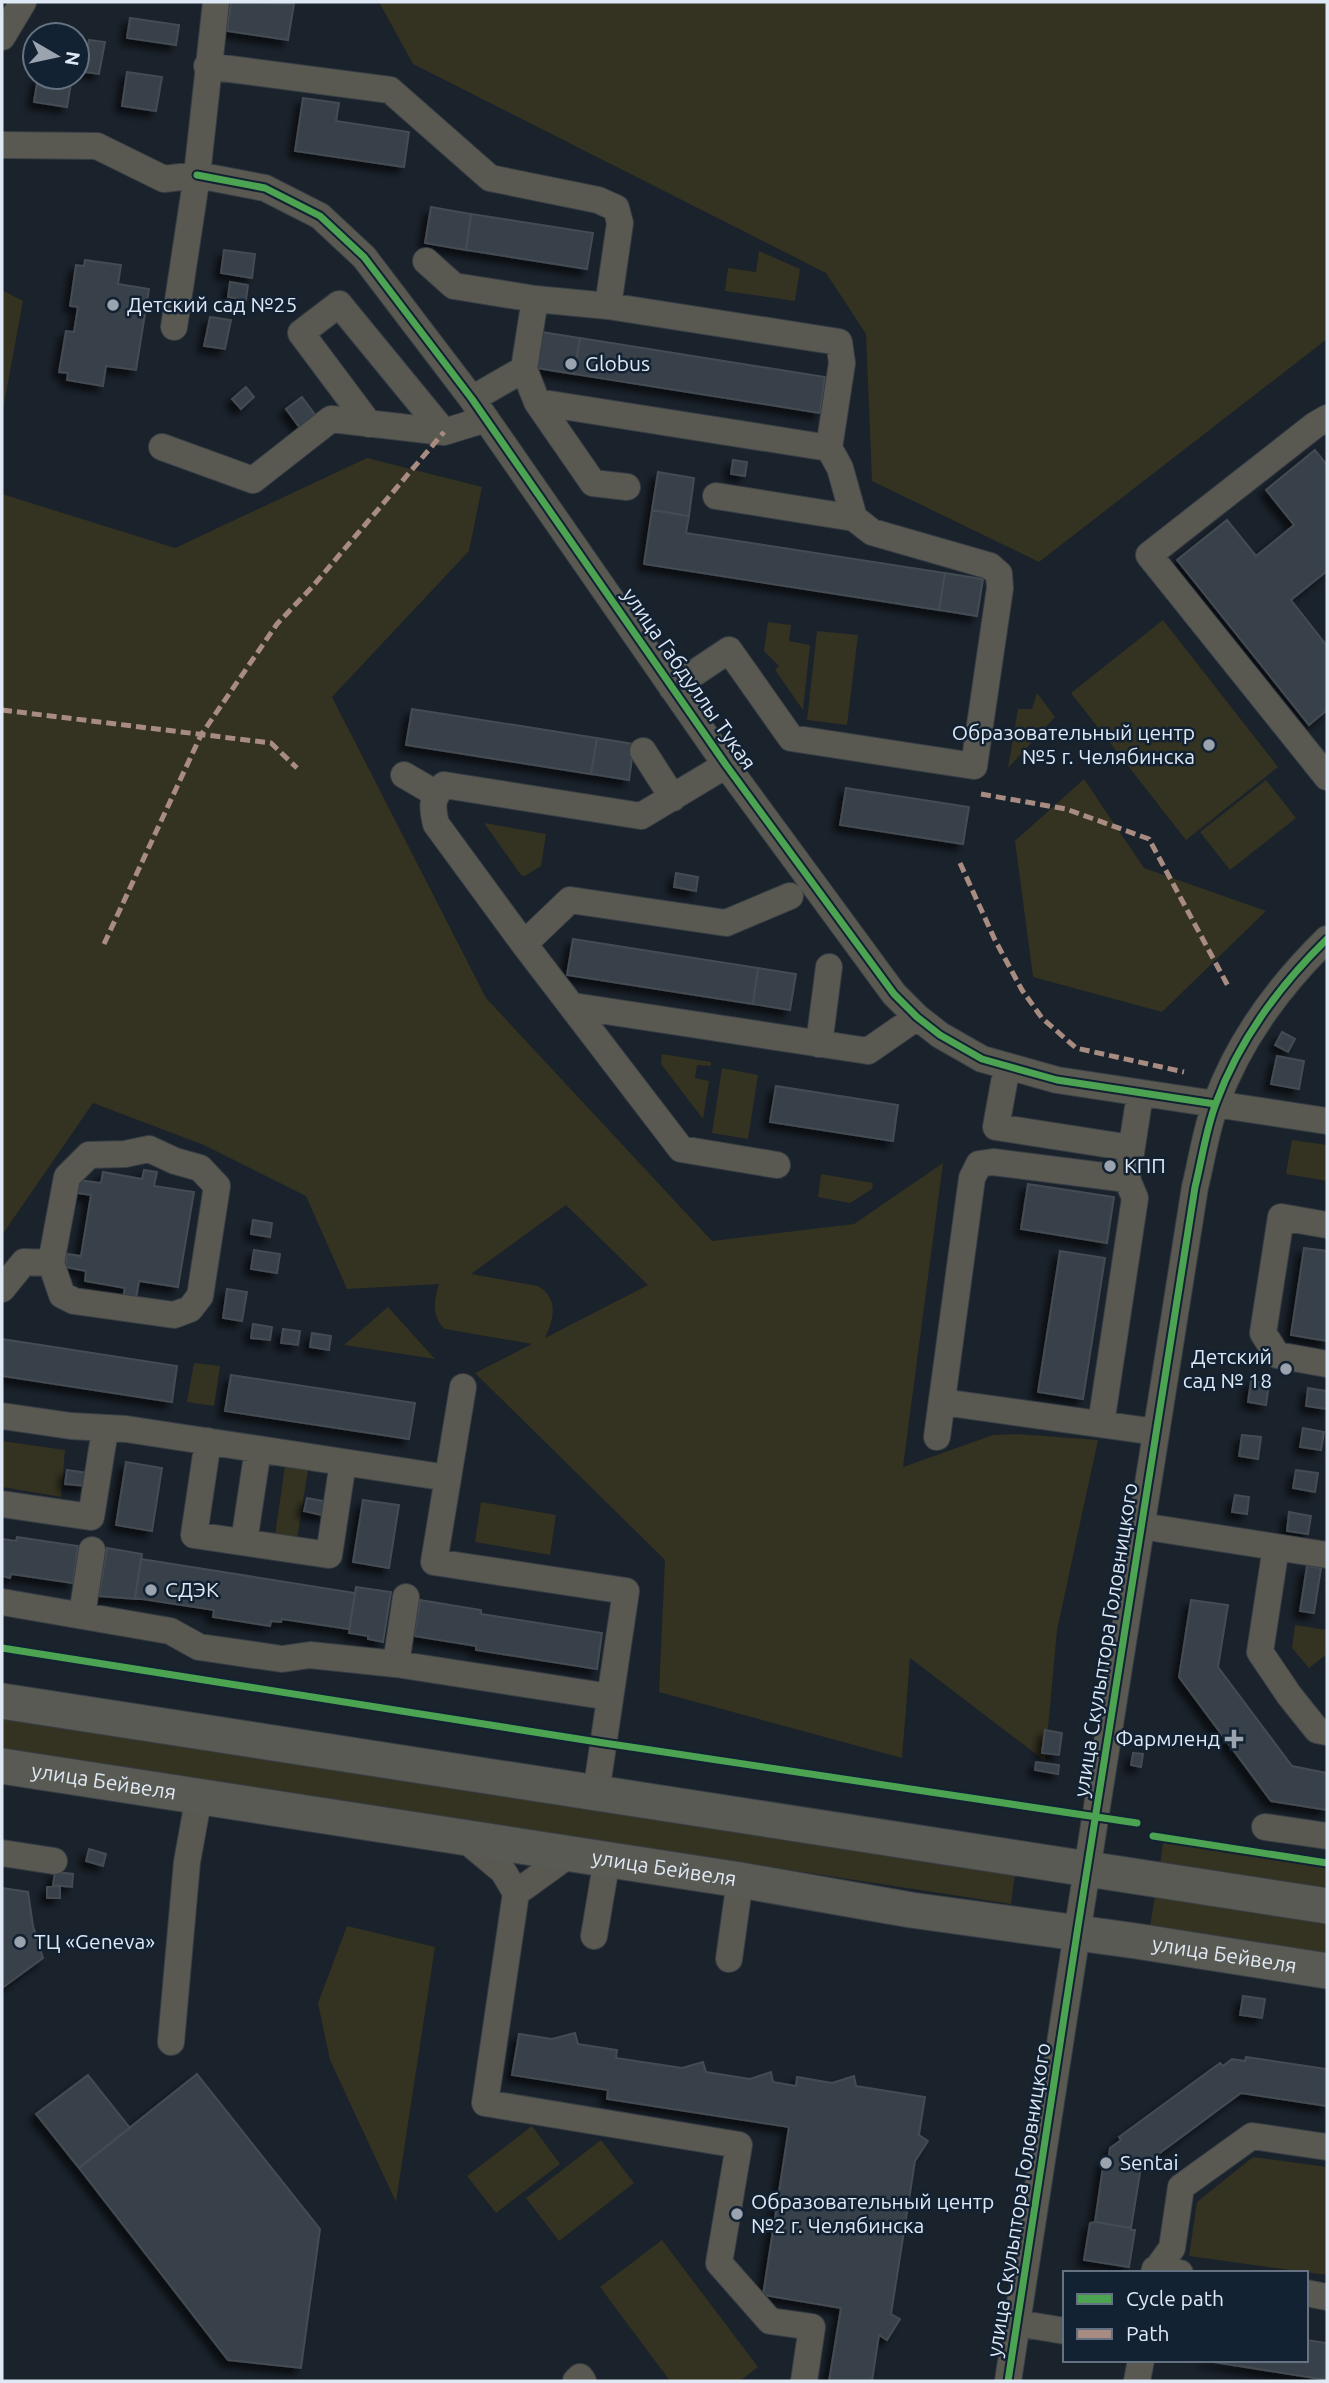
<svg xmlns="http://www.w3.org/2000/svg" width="1329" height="2383" viewBox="0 0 1329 2383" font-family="Ubuntu,sans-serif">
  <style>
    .green { fill: #343220; fill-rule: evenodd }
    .building { fill: #394149; stroke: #444b53; stroke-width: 2; filter: url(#shadow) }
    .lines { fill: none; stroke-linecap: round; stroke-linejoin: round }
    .minor-casing { stroke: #373e46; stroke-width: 28 }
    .major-casing { stroke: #373e46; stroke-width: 37 }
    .minor { stroke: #5a5951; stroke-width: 26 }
    .major { stroke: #595a54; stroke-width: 35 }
    .quiet { stroke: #a88b81; stroke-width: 5; stroke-dasharray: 10 5; stroke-linecap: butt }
    .cycleway-casing { stroke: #122233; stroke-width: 11 }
    .cycleway { stroke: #4ca352; stroke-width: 7 }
    .poi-dot { fill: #9aa3ae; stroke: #122233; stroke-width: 2.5 }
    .labels { text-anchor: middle; stroke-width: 5; stroke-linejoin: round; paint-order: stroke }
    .poi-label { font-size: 21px; fill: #dfe9f5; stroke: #122233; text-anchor: start }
    .street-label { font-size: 21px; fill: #dfe9f5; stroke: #122233 }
  </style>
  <defs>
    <filter id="shadow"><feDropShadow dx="-6" dy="6" stdDeviation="3.5" flood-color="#0009"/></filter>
  </defs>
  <rect width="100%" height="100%" fill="#1a222b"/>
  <path class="green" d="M379 2H1327V339L1039 562 872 481 866 334 826 273 413 64Z
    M759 251 800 269 795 301 725 291 728 268 756 272Z
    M2 290 23 301 2 415Z
    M367 458 482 487 469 551 332 697 486 998 712 1241 854 1224 943 1163 903 1467 993 1435 1017 1434 1098 1440 1057 1630 1045 1761 910 1658 902 1758 659 1692 665 1560 475 1373 532 1344 445 1329C431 1317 434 1300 439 1284L347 1289 306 1196 204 1145 93 1103 2 1235V494L175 548ZM566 1205 648 1285 545 1338C554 1319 559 1298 538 1286L471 1274Z
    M1163 620 1278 767 1186 840 1071 693Z
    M768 622 791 625 789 641 810 645 803 710 775 670 779 666 764 651Z
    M817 631 858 635 847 725 807 720Z
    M1037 693 1055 717 1008 768 1018 709H1032Z
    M1084 779 1144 868 1266 911 1162 1012 1033 977 1015 841Z
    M1266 780 1296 818 1230 870 1200 832Z
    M484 823 546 834 541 866 525 876 521 875Z
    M662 1054 711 1062V1066L697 1065 695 1078 709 1081 703 1119 661 1064Z
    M722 1068 758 1075 748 1139 712 1133Z
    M1292 1140 1327 1145V1181L1286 1174Z
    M821 1174 873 1183 872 1189 850 1203 818 1197Z
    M388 1307 435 1359 344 1345Z
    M194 1363 220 1366 214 1406 187 1402Z
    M2 1441 65 1450 61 1497 2 1487Z
    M285 1466 308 1470 297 1539 275 1535Z
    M481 1502 556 1515 550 1555 475 1542Z
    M1295 1625 1327 1630V1654L1309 1668 1292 1648Z
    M2 1717 1015 1874 1011 1904 2 1749Z
    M1163 1842 1327 1868V1891L1160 1865Z
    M1155 1895 1327 1922V1953L1150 1926Z
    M347 1926 435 1947 396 2202 330 2060 318 2003Z
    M532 2126 560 2164 496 2213 467 2176Z
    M601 2140 634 2183 559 2241 526 2198Z
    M1253 2157 1327 2167V2275L1189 2256 1197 2202Z
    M662 2240 758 2367 740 2381H670L600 2287Z"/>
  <path class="building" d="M231 2 294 4 288 40 227 31Z
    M130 18 179 25 176 45 127 38Z
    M89 40 105 42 99 74 84 72Z
    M127 72 162 77 156 111 122 106Z
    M38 77H72L67 107 34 102Z
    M303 98 339 103 336 121 409 132 404 167 295 151Z
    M431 207 471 214 466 250 425 243Z
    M471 214 593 233 587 269 466 250Z
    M224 250 255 254 252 278 221 273Z
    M85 260 121 265 118 284 149 289 136 370 106 366 103 386 67 380 68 373 59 372 66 331 74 332 78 307 70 306 76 265 84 266Z
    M230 282 248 285 246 300 228 297Z
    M210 317 231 320 225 349 204 346Z
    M542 332 580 338 574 374 536 368Z
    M580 338 825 377 820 413 574 374Z
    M246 387 254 397 241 409 232 399Z
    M302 397 316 416 300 428 286 409Z
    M1315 450 1327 465V571L1291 600 1327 646V710L1309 725 1177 560 1227 520 1256 556 1294 525 1266 490Z
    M733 460 747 462 745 476 731 474Z
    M658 472 694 478 689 516 652 510Z
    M652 510 689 516 686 533 945 573 939 610 644 564Z
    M945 573 983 579 977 616 939 610Z
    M412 709 597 738 591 774 406 745Z
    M597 738 634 744 629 780 591 774Z
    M846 788 969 807 963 844 840 825Z
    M676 873 698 877 696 891 674 887Z
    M573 939 758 968 753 1004 567 975Z
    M758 968 796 974 790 1010 753 1004Z
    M1282 1032 1295 1039 1288 1052 1275 1045Z
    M1277 1056 1304 1061 1299 1089 1271 1084Z
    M776 1086 898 1105 893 1141 770 1122Z
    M144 1170 157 1172 154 1186 194 1192 178 1287 139 1281 136 1299 123 1297 125 1288 85 1281 86 1271 65 1267 67 1254 81 1256 91 1195 77 1193 79 1180 101 1183 103 1172 142 1179Z
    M1028 1184 1114 1197 1107 1243 1021 1229Z
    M253 1220 272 1223 270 1237 251 1234Z
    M1304 1248 1327 1251V1341L1291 1335Z
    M254 1250 280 1254 277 1273 251 1269Z
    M1060 1251 1105 1258 1083 1399 1038 1392Z
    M227 1289 247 1292 242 1321 223 1318Z
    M253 1324 272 1327 270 1340 251 1338Z
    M283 1329 300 1331 298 1345 281 1343Z
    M312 1333 331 1336 329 1350 310 1347Z
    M2 1339 177 1366 172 1402 2 1376Z
    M231 1375 415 1403 409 1439 225 1411Z
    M1251 1381 1269 1384 1266 1405 1248 1402Z
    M1308 1388 1327 1391V1409L1306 1406Z
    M1303 1428 1324 1432 1321 1450 1300 1447Z
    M1242 1435 1261 1437 1258 1459 1239 1456Z
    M126 1462 162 1468 152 1531 116 1525Z
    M67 1470 89 1473 87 1486 65 1484Z
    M1296 1470 1318 1473 1315 1492 1293 1488Z
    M1235 1495 1249 1497 1247 1514 1232 1512Z
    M307 1498 329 1502 326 1516 304 1511Z
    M363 1500 399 1505 389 1568 353 1562Z
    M1289 1512 1311 1516 1308 1534 1287 1531Z
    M17 1537 78 1546 73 1583 11 1574 10 1578 2 1576V1539L16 1541Z
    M107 1548 142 1554 135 1599 99 1596Z
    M141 1559 355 1593 349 1629 282 1619 281 1622 271 1621 270 1626 213 1617 214 1610 135 1598Z
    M1307 1566 1321 1568 1314 1613 1300 1611Z
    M356 1587 391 1592 383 1642 368 1639V1636L349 1633Z
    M420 1600 481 1610V1614L602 1633 597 1669 476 1650V1646L414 1636Z
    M1191 1600 1228 1605 1218 1667 1292 1766 1327 1773V1810L1271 1801 1179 1677Z
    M1045 1730 1062 1733 1059 1755 1042 1753Z
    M1133 1753 1143 1754 1141 1767 1131 1765Z
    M1036 1762 1059 1765 1058 1774 1035 1770Z
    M89 1849 106 1854 103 1866 86 1861Z
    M55 1872 73 1874 72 1887 53 1885Z
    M60 1886V1898H47V1887Z
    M2 1888 28 1892 33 1926 43 1958 2 1988Z
    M1243 1996 1265 1999 1262 2018 1240 2015Z
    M575 2033 578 2044 617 2050 616 2058 682 2068 703 2062 706 2072 750 2079 771 2072 773 2082 796 2086 797 2077 832 2083 854 2076 856 2086 925 2097 919 2135 928 2141 915 2161 891 2314 900 2319 887 2340 879 2335 872 2381H829L841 2308 763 2295 789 2127 607 2099 608 2090 512 2075 519 2034 552 2039Z
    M1246 2057 1327 2069V2106L1241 2093 1141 2167 1131 2228 1095 2222 1104 2160 1108 2161 1110 2148 1121 2140 1119 2137 1220 2063 1223 2066 1232 2059 1245 2061Z
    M197 2074 320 2229 301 2368 228 2360 79 2168Z
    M88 2075 130 2128 79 2168 36 2114Z
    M1095 2222 1131 2228V2230H1135L1129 2267 1084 2260 1090 2223Z
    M1306 2340 1327 2343V2380L1201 2360H1306Z"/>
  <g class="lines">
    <defs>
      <path id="minor" d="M2 37 23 2
        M207 66 390 90 490 178 598 200 616 208 620 223 608 306
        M2 145 97 146 164 179 197 175 265 188 320 216 364 257 472 399 726 765 894 994 917 1017 940 1035 982 1059 1057 1080 1327 1121
        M426 261 454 286 535 299 608 306 839 342 842 363 829 448
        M535 299 524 369 537 402 593 483 627 487
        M174 327 197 175 216 2
        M472 399 524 369
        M537 402 829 448 840 468 854 518 872 532 990 566 999 574 1000 588 974 766 791 738 729 650 672 688
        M1327 418 1315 425 1149 555 1327 777
        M369 424 301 333 339 304 444 432
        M162 447 253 480 331 419 444 432 486 419
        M716 496 854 518
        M643 751 673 798
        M726 765 641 816 444 785C431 798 432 807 436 824L524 944 681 1149 777 1165
        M404 775 435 793
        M524 944 570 900 726 923 790 896
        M573 1006 868 1051 917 1017
        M819 1044 829 967
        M1007 1066 996 1127 1131 1148
        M149 1149 175 1161 200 1168 217 1186 200 1296 190 1309 174 1315 74 1301 62 1295 51 1263 67 1177 89 1155 125 1154Z
        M1327 1225 1281 1217 1263 1333 1277 1355 1327 1364
        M2 1289 24 1262 51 1263
        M463 1387 434 1562 626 1591 596 1793
        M942 1402 1156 1432
        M2 1416 71 1426 126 1429 448 1478
        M1101 1424 1135 1198 1127 1179
        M937 1437 972 1178 979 1164 993 1162 1127 1179 1140 1094
        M208 1441 194 1535 329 1555 343 1462
        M2 1504 91 1517 105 1430
        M1141 1526 1327 1555
        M244 1542 258 1449
        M1276 1547 1260 1652 1289 1695 1317 1730 1327 1732
        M2 1602 170 1631 199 1647 282 1659 310 1655 396 1664 610 1697
        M82 1615 92 1550
        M396 1664 406 1597
        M1265 1827 1327 1836
        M462 1837 503 1871 516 1893
        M2 1853 54 1861
        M570 1854 516 1893 485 2103 739 2145 719 2263 770 2321 812 2327 804 2381
        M594 1936 607 1859
        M729 1959 740 1880
        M171 2042 187 1862 199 1796
        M1155 2269 1180 2273
        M1154 2273 1172 2248 1181 2187 1252 2136 1327 2147
        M1306 2293 1327 2297
        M1017 2323 1065 2331
        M576 2381 580 2377 583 2381
        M1008 2381 1077 1933 1195 1187C1202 1159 1206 1129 1216 1103 1239 1040 1279 986 1327 939
        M1137 2381 1141 2360"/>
      <g id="major">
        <path d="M2 1701 1327 1906"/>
        <path id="s1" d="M2 1766 740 1880 911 1910 1136 1941 1327 1971"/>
      </g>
    </defs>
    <use href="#minor" class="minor-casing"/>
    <use href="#major" class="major-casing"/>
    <use href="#minor" class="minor"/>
    <use href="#major" class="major"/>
    <path class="quiet" d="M2 710 271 743 297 768
      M981 794 1066 809 1149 839 1228 986
      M960 863 995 940 1022 990 1042 1018 1076 1048 1184 1072
      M104 944 201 735 277 624 313 586 444 432"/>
    <defs>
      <path id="cycleway" d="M197 175 265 188 320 216 364 257 472 399 726 765 894 994 917 1017 940 1035 982 1059 1057 1080 1215 1104
        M2 1648 604 1743 1137 1823
        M1153 1836 1327 1863
        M1008 2381 1077 1933 1195 1187C1202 1159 1206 1129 1216 1103 1239 1040 1279 986 1327 939"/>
    </defs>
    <use href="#cycleway" class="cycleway-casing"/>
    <use href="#cycleway" class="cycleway"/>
  </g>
  <g class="poi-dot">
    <circle cx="113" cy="305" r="7"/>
    <circle cx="571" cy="364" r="7"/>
    <circle cx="1209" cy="745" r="7"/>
    <circle cx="1110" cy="1166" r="7"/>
    <circle cx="1286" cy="1369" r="7"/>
    <circle cx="151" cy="1590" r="7"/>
    <path d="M1230.5 1728.5h7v7h7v7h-7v7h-7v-7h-7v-7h7z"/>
    <circle cx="20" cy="1942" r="7"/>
    <circle cx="1106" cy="2163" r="7"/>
    <circle cx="737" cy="2214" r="7"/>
  </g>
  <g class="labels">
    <g class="poi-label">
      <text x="127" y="312">Детский сад №25</text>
      <text x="585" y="371">Globus</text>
      <text x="1195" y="740" text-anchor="end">Образовательный центр<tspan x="1195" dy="24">№5 г. Челябинска</tspan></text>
      <text x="1124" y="1173">КПП</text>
      <text x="1272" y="1364" text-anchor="end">Детский<tspan x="1272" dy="24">сад № 18</tspan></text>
      <text x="165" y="1597">СДЭК</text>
      <text x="1220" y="1746" text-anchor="end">Фармленд</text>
      <text x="34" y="1949">ТЦ «Geneva»</text>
      <text x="1120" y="2170">Sentai</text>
      <text x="751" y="2209">Образовательный центр<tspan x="751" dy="24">№2 г. Челябинска</tspan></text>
    </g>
    <g class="street-label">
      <text transform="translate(689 679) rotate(55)" y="7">улица Габдуллы Тукая</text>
      <text transform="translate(1106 1640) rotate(-81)" y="7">улица Скульптора Головницкого</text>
      <text dy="7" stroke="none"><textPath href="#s1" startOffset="103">улица Бейвеля</textPath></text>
      <text dy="7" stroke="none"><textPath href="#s1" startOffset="670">улица Бейвеля</textPath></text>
      <text dy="7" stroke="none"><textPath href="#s1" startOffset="1237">улица Бейвеля</textPath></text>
      <text transform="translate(1019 2200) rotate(-81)" y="7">улица Скульптора Головницкого</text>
    </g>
  </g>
  <rect width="1329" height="2383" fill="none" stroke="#dfe9f5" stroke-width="7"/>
  <rect x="1063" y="2271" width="245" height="91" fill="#122233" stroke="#647281" stroke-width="2"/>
  <rect x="1077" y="2294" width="35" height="10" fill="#4ca352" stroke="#647281" stroke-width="2"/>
  <text x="1126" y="2306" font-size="21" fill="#dfe9f5">Cycle path</text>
  <rect x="1077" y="2329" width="35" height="10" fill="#a88b81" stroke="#647281" stroke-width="2"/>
  <text x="1126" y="2341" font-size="21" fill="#dfe9f5">Path</text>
  <g transform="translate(56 56) rotate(99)"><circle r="33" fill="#122233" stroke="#647281" stroke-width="2"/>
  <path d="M0-5L12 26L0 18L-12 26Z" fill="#9aa3ae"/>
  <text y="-10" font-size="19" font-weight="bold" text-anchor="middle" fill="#dfe9f5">N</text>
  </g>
</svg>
